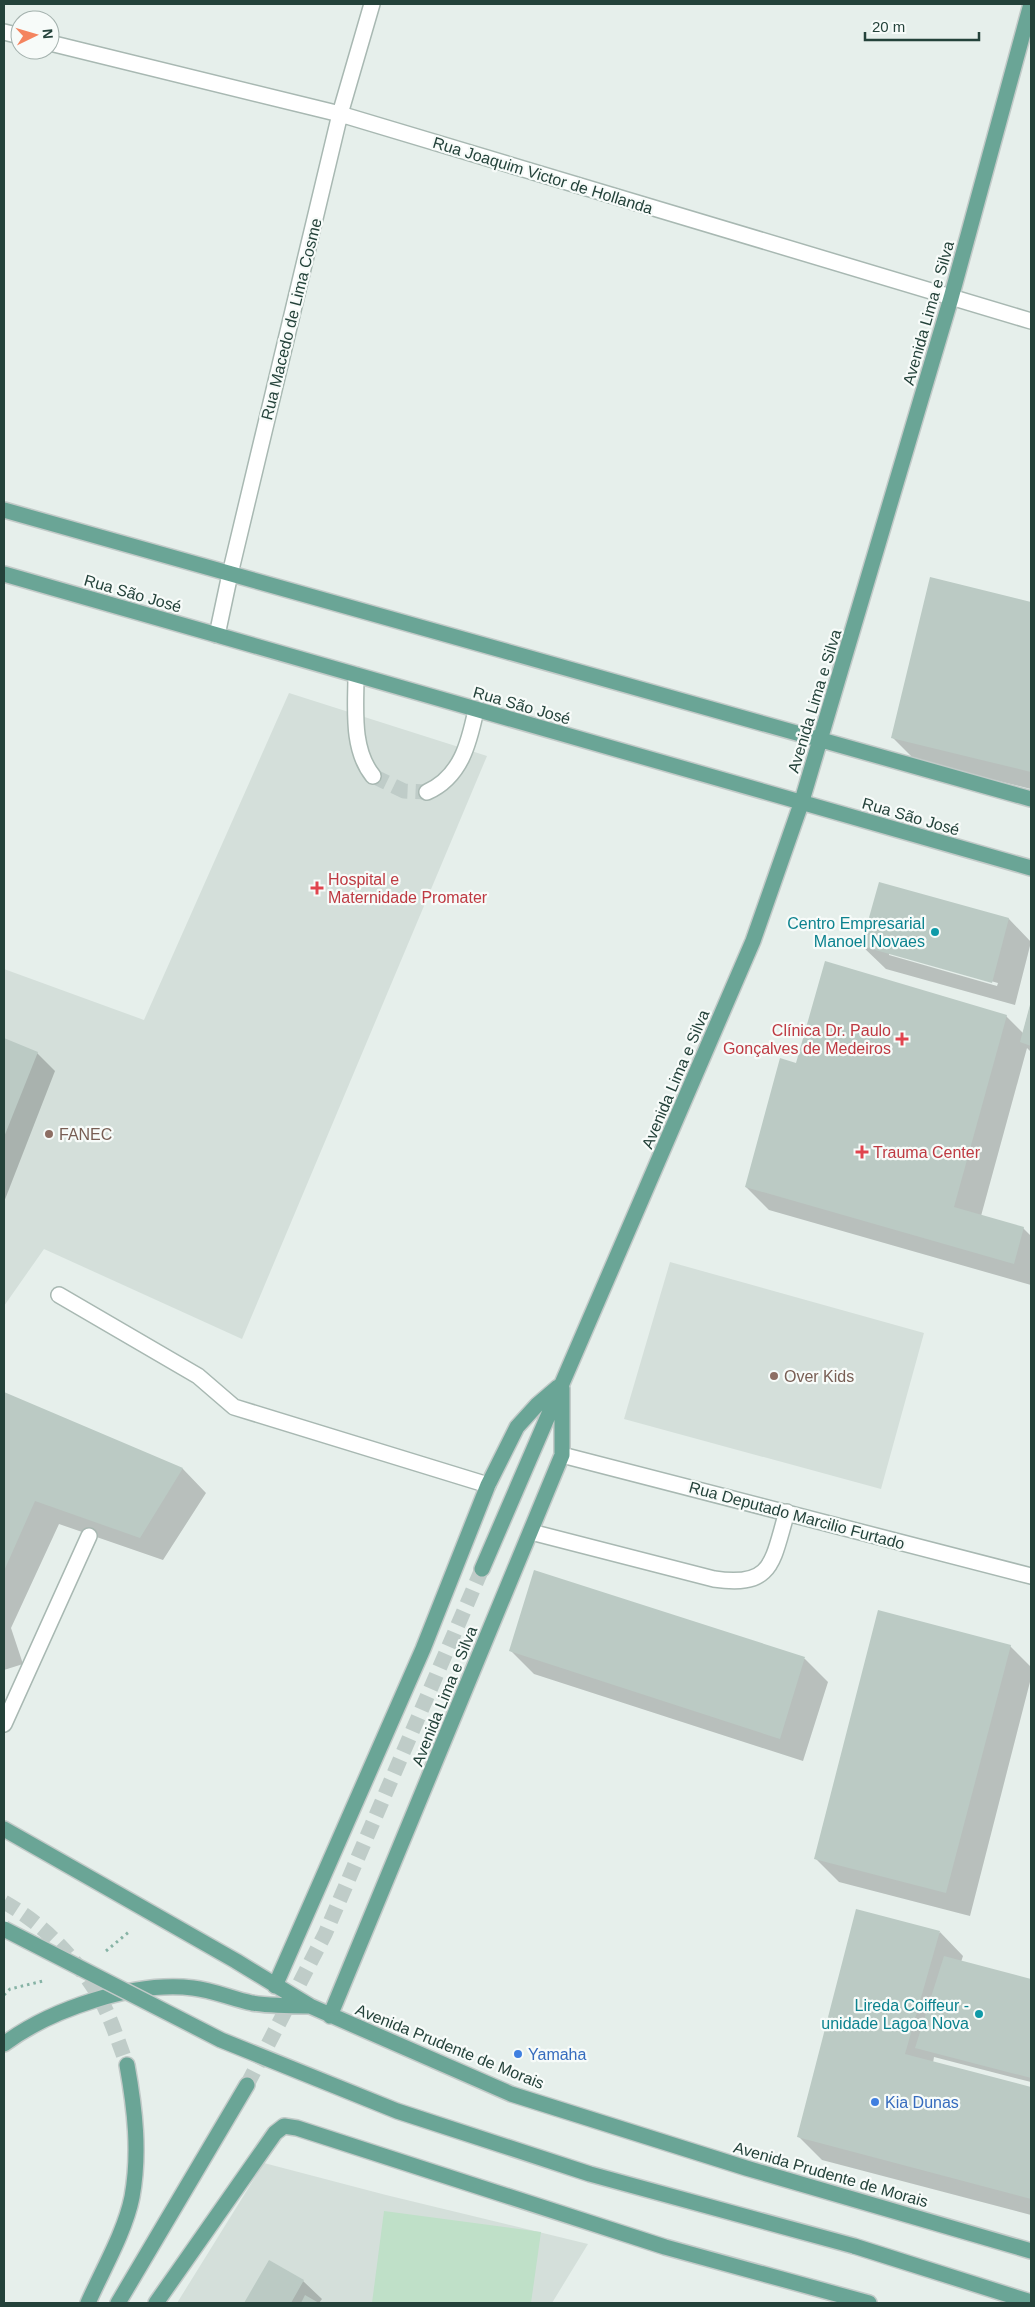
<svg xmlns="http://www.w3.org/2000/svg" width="1035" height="2307" viewBox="0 0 1035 2307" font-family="Helvetica,sans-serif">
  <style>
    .built { fill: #d4dfda }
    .green { fill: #bfe0c8 }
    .shadow { fill: #0003; fill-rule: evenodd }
    .building { fill: #bbcac4 }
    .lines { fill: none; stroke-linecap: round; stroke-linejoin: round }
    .minor-tunnel { stroke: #bfccc8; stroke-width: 15; stroke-dasharray: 15 8; stroke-linecap: butt }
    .major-tunnel { stroke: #bfccc8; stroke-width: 15; stroke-dasharray: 15 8; stroke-linecap: butt }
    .minor-casing { stroke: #a8b8b2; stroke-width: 18 }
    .major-casing { stroke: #c2cac8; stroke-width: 18 }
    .path { stroke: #86b3a5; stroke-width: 3; stroke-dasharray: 2.5 4; stroke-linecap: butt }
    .minor { stroke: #fff; stroke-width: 15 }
    .major { stroke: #6aa596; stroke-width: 15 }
    .major-bridge-casing { stroke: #c2cac8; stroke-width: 18; stroke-linecap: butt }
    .major-bridge { stroke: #6aa596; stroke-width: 15 }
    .health-dot { fill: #e0444e; stroke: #f7fbf9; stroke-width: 2 }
    .culture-dot { fill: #0f9aa8; stroke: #f7fbf9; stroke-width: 2 }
    .education-dot { fill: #8d6e63; stroke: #f7fbf9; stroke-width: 2 }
    .shop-dot { fill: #3f7fe0; stroke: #f7fbf9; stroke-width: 2 }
    .labels { text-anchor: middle; stroke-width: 4.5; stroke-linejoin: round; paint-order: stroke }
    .street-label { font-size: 16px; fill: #24423a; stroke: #f7fbf9 }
    .health-label { font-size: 16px; fill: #be3a42; stroke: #f7fbf9; text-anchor: start }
    .culture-label { font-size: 16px; fill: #0d838f; stroke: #f7fbf9; text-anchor: end }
    .education-label { font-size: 16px; fill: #785e54; stroke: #f7fbf9; text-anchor: start }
    .shop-label { font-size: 16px; fill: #366cbe; stroke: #f7fbf9; text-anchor: start }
  </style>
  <rect width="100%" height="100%" fill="#e6efeb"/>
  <path class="built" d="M289 693 487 756 242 1339 44 1249 4 1306V969L144 1020Z
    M670 1262 924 1333 881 1489 624 1419Z
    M264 2163 386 2195 588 2244 552 2303H177Z"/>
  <path class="green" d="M384 2211 541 2232 531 2303H372Z"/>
  <path class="shadow" d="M931 578 1031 603V789L916 761 893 738Z
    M1009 919 1031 942 1015 1005 886 969 862 946ZM889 953 998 983 997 986 889 955Z
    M1031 1003V1052L1027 1048 981 1216 1023 1228 1031 1236V1285L769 1210 746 1187 797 1064 1006 1016 1023 1033Z
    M4 1039 37 1053 55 1071 4 1202Z
    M4 1393 183 1469 206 1493 163 1560 59 1524 11 1628 23 1664 4 1670Z
    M1010 1646 1031 1667V1678L970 1916 839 1882 815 1858Z
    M510 1650 805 1659 828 1682 803 1761 534 1674Z
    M940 1932 963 1956 961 1962 1031 1980V2082L934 2057 933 2063 1031 2088V2215L822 2160 798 2136Z
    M269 2261 303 2281 322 2299 319 2303H246Z"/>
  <path class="building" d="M930 577 1031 602V772L891 738Z
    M879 882 1009 918 992 983 861 946Z
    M825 961 1007 1015 954 1207 1024 1227 1014 1264 745 1187 780 1058 796 1063Z
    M1031 1001V1046L1020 1042Z
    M4 1038 38 1052 4 1137Z
    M4 1392 183 1468 140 1538 35 1501 4 1571Z
    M534 1570 805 1657 780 1739 509 1651Z
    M878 1610 1011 1645 946 1893 814 1859Z
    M856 1909 940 1931 905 2054 1031 2087V2199L797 2137Z
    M944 1956 1031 1979V2078L915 2048Z
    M269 2260 304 2280 291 2303H244Z
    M305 2295 319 2303H301Z"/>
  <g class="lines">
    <path class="minor-tunnel" d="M373 776 404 791 427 792"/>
    <path class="major-tunnel" d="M4 1902C43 1924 73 1955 97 1993 110 2015 118 2041 127 2065
      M247 2085 325 1934 482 1569"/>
    <defs>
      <path id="minor" d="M4 32 20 36
        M50 43 340 114 1031 321
        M217 635 230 574 340 114 372 4
        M356 675C356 708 351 749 373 776
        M427 792C461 777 469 743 476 710
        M59 1295 198 1376 234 1407 488 1485
        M562 1455 1031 1576
        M531 1532 714 1579C774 1588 772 1561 787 1512
        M4 1724 89 1536"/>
      <path id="major" d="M4 510 1031 799
        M4 574 1031 868
        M482 1569 753 941 801 804 951 298 1031 4
        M4 1829 236 1961 310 2006 511 2094 746 2168 1031 2251
        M275 1986 423 1649 488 1485 517 1427 537 1405 558 1387
        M330 2016 562 1455V1388
        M4 2044C51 2009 134 1981 193 1988 213 1990 232 1999 252 2003 271 2006 290 2006 309 2006
        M854 2246 1031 2302
        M88 2303C102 2271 125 2232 132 2197 140 2153 135 2109 127 2065
        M118 2303 247 2085
        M156 2303 275 2133 284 2126 297 2128 665 2247 869 2303"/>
    </defs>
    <use href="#minor" class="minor-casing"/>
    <use href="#major" class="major-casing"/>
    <path class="path" d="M106 1951 130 1931
      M4 1995 10 1989 43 1981"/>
    <use href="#minor" class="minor"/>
    <use href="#major" class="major"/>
    <defs>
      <path id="major-bridge" d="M4 1929 221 2040 397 2111 590 2174 854 2246"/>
    </defs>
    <use href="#major-bridge" class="major-bridge-casing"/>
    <use href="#major-bridge" class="major-bridge"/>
  </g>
  <g class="health-dot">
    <path d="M314.5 880.5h5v5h5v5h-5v5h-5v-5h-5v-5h5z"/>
    <path d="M899.5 1031.5h5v5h5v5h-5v5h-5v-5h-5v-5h5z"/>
    <path d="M859.5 1144.5h5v5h5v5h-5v5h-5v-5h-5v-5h5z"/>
  </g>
  <g class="culture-dot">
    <circle cx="935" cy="932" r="5"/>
    <circle cx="979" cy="2014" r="5"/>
  </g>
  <g class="education-dot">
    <circle cx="49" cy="1134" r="5"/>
    <circle cx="774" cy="1376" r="5"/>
  </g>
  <g class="shop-dot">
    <circle cx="518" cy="2054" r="5"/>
    <circle cx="875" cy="2102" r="5"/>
  </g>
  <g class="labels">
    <g class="street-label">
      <text transform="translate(543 175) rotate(17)" y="6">Rua Joaquim Victor de Hollanda</text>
      <text transform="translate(928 313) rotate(-74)" y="6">Avenida Lima e Silva</text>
      <text transform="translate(291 319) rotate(-76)" y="6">Rua Macedo de Lima Cosme</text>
      <text transform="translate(133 593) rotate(16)" y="6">Rua São José</text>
      <text transform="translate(814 701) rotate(-73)" y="6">Avenida Lima e Silva</text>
      <text transform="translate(522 705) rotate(16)" y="6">Rua São José</text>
      <text transform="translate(911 816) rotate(16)" y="6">Rua São José</text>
      <text transform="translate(675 1079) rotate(-67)" y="6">Avenida Lima e Silva</text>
      <text transform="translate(797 1515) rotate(15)" y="6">Rua Deputado Marcilio Furtado</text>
      <text transform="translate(444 1696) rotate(-68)" y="6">Avenida Lima e Silva</text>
      <text transform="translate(450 2046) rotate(22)" y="6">Avenida Prudente de Morais</text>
      <text transform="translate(831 2174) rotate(16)" y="6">Avenida Prudente de Morais</text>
    </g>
    <g class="health-label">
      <text x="328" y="885">Hospital e<tspan x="328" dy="18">Maternidade Promater</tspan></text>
      <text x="891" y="1036" text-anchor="end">Clínica Dr. Paulo<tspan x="891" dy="18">Gonçalves de Medeiros</tspan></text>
      <text x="873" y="1158">Trauma Center</text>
    </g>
    <g class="culture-label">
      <text x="925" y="929">Centro Empresarial<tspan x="925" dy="18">Manoel Novaes</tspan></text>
      <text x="969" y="2011">Lireda Coiffeur -<tspan x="969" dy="18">unidade Lagoa Nova</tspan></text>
    </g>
    <g class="education-label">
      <text x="59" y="1140">FANEC</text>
      <text x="784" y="1382">Over Kids</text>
    </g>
    <g class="shop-label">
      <text x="528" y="2060">Yamaha</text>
      <text x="885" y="2108">Kia Dunas</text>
    </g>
  </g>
  <rect width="1035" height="2307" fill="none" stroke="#24423a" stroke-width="10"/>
  <g transform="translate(35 35) rotate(85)"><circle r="24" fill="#f7fbf9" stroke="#a3b1ad"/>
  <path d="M0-4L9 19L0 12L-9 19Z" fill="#f4845f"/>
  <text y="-8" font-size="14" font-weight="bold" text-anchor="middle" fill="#24423a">N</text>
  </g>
  <path d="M865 32v8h114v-8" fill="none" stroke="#24423a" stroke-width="2.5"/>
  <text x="872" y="32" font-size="15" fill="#24423a" stroke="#f7fbf9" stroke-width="4" paint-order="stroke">20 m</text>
</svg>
